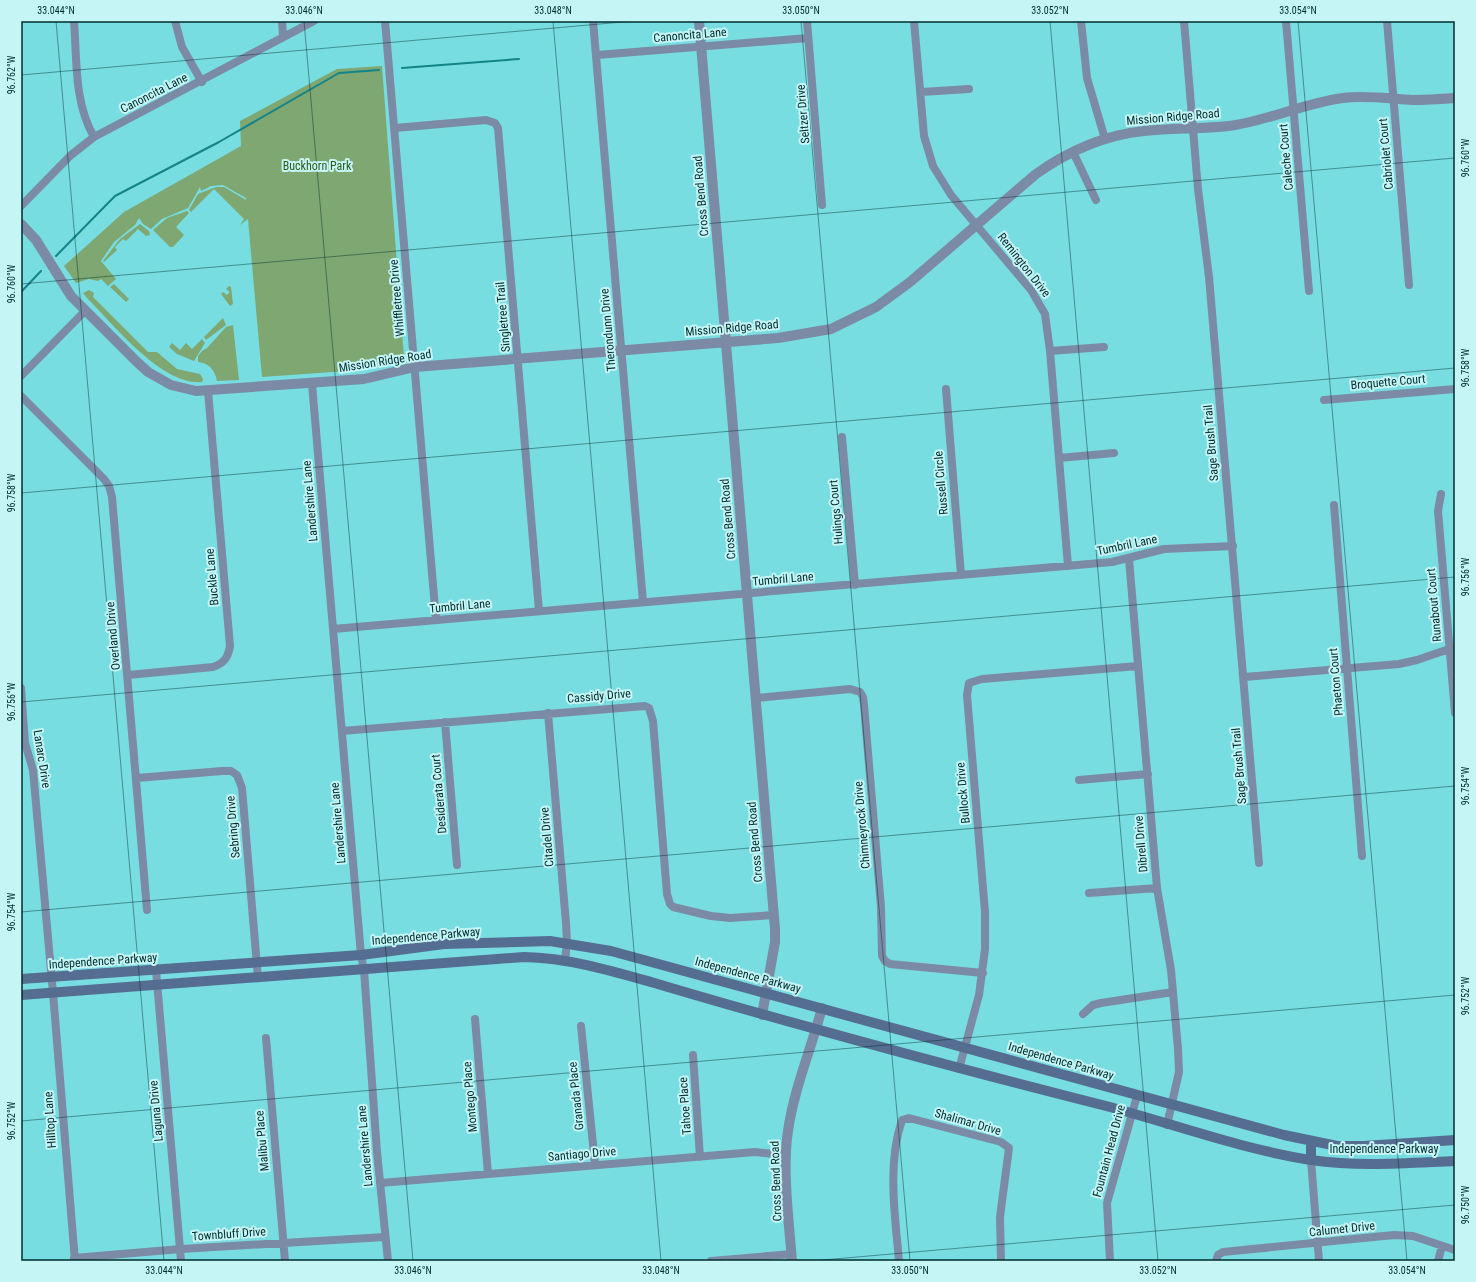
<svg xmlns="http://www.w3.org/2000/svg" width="1476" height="1282" viewBox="0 0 1476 1282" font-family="'Roboto Condensed',sans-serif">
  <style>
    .green { fill: #7ea772 }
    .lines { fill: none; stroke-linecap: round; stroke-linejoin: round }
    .stream { stroke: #138488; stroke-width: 2 }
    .minor { stroke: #7b8ba5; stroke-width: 8 }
    .tertiary { stroke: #7b8ba5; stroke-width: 10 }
    .secondary { stroke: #556d91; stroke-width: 10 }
    .ticks { fill: none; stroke: #002c2e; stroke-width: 1; stroke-opacity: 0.45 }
    .labels { text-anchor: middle; stroke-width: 4; stroke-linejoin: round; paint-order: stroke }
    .street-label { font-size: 12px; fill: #002c2e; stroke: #c6f5f6 }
    .park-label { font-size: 12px; fill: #2a5c19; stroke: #c6f5f6 }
    .neatline { fill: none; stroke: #002c2e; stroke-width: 1.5 }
    .ticks-label { font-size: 10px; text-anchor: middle; fill: #002c2e }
  </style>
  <rect width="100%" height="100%" fill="#78dde1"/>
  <path class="green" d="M382 66 404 357 361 370 262 377 248 219 240 225 244 219 214 189 191 212 189 210 198 194 216 187H224L246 200V198L223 185 211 186 201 191 200 187 188 208 162 219 151 229 143 224 139 218 135 225 114 242 101 261 116 279 108 286 101 279 98 281 89 279 76 283 64 266 124 212 241 146 240 121 337 69Z
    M187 211 189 213 176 227 184 235 173 247H170L153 230 167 218Z
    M140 224 149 231 150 235 146 236 138 229 126 241 123 239 115 247 117 250 104 262 103 261 120 239Z
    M114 284 129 299 126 302 110 287Z
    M229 286 231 287 233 304 230 306 221 294 223 292 227 295 230 292 226 289Z
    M89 290 94 293 93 297 148 352H157L177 369 200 374 203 379 202 382C162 386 113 324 87 298L83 293Z
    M223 318 226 325 206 340 204 337Z
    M233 325 239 380 217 381C215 370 209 363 198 362V356L202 351 207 348 226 327Z
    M202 339 205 343 194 361 177 354 169 347 172 343 180 350 186 343 192 349Z"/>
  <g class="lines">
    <path class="stream" d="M402 68 519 59
      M56 256 115 196 219 142 339 73 379 70
      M21 292 41 271"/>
    <path class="minor" d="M74 21C77 60 74 103 94 137
      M175 21 182 47 202 82
      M282 21 283 36
      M385 21 436 620
      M593 21 643 602
      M807 21 822 205
      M914 21 924 136 933 166 951 195 1031 290 1045 314 1050 351 1068 566
      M1081 21 1087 78 1105 139
      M1184 21 1198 189 1209 277 1259 863
      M1286 21 1309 291
      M1387 21 1409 285
      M597 55 808 38
      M921 92 969 89
      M395 128 486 120 495 123 498 128 539 611
      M1073 152 1096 200
      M21 206 71 155 94 137 314 21
      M1050 351 1104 347
      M21 376 85 311
      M312 384 361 955 364 970 377 1152 388 1261
      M946 389 961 575
      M21 396 104 479 109 486 112 497 147 910
      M1324 400 1455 389
      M842 437 855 585
      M1059 458 1114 453
      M1441 494 1438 511 1455 713
      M1334 505 1362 856
      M1129 559 1157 888 1171 970 1178 1049 1179 1072 1167 1125
      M333 629 1112 562 1164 549 1233 546
      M128 675 213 667C224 663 228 658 230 646L208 391
      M1244 677 1399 664 1417 660 1455 647
      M21 688 25 743 33 770 53 993 75 1261
      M756 698 850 689 860 692 863 697 864 705 881 907 882 956 885 961 890 964 983 973
      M548 713 566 923 567 943 565 960
      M445 722 457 865
      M342 731 645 706 649 708 653 721 667 894 670 904 673 907 711 916 730 918 774 915
      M137 778 222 771H231L237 775 242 788 258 978
      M1079 780 1148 774
      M1089 893 1157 888
      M156 970 181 1261
      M1083 1014 1093 1005 1101 1003 1173 992
      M475 1019 488 1174
      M581 1026 595 1164
      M266 1038 285 1261
      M693 1055 700 1157
      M959 1069 979 995 985 949V912L967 695 969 683 982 679 1138 666
      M1311 1160 1319 1261
      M380 1183 755 1152 785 1155
      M74 1258 181 1249 385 1237
      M711 1261 792 1254
      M899 1261C895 1216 887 1163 902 1120L909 1118 1001 1142 1009 1148 1000 1217 1001 1261
      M1110 1261 1107 1203 1137 1096
      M1216 1261 1218 1255 1223 1252 1394 1235 1413 1236 1455 1250
      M1438 1261 1442 1246"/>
    <path class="tertiary" d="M699 21 775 929V942L762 1015
      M21 224 36 240 71 296 137 362 148 372 171 385 196 391 364 379 415 367 778 338 831 329 876 307 910 282 1036 174C1067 152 1105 135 1144 131 1172 128 1201 129 1229 126 1268 121 1304 103 1343 98 1366 95 1390 99 1413 100 1427 100 1441 99 1455 98
      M792 1261C789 1222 782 1168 788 1131 794 1089 811 1049 822 1008"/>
    <path class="secondary" d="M21 979 361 955 444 944 550 941 611 951 1284 1135 1337 1146H1364L1455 1140
      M21 995 524 957C568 958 609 970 651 982 688 993 725 1004 762 1014 876 1046 991 1077 1106 1106 1174 1124 1241 1149 1311 1160 1359 1167 1407 1163 1455 1161
      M1311 1160V1141"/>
  </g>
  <path class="ticks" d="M56 21 164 1261M304 21 413 1261M553 21 661 1261M801 21 910 1261M1050 21 1158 1261M1298 21 1407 1261M21 75 634 21M21 284 1455 158M21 493 1455 368M21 702 1455 577M21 912 1455 786M21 1121 1455 995M811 1261 1455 1205"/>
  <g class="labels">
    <g class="street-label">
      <text transform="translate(690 35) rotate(-5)" y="4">Canoncita Lane</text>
      <text transform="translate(154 93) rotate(-27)" y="4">Canoncita Lane</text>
      <text transform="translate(803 114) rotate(-95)" y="4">Seltzer Drive</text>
      <text transform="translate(1173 117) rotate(-5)" y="4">Mission Ridge Road</text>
      <text transform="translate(1386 154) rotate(-95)" y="4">Cabriolet Court</text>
      <text transform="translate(1286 157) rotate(-95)" y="4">Caleche Court</text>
      <text transform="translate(701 196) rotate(-95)" y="4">Cross Bend Road</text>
      <text transform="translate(1024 265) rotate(52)" y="4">Remington Drive</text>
      <text transform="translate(397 298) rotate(-95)" y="4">Whiffletree Drive</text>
      <text transform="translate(503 317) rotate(-95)" y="4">Singletree Trail</text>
      <text transform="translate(732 328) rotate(-5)" y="4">Mission Ridge Road</text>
      <text transform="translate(608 330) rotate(-95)" y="4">Therondunn Drive</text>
      <text transform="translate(385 361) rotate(-9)" y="4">Mission Ridge Road</text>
      <text transform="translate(1388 382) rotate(-5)" y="4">Broquette Court</text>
      <text transform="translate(1211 443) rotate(-95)" y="4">Sage Brush Trail</text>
      <text transform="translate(941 483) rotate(-95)" y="4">Russell Circle</text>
      <text transform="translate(310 501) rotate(-95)" y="4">Landershire Lane</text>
      <text transform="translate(836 512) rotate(-95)" y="4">Hulings Court</text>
      <text transform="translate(728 519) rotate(-95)" y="4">Cross Bend Road</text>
      <text transform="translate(1127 545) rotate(-12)" y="4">Tumbril Lane</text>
      <text transform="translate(212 577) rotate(-95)" y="4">Buckle Lane</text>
      <text transform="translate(783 579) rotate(-5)" y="4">Tumbril Lane</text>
      <text transform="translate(1434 605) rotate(-95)" y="4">Runabout Court</text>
      <text transform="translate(460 606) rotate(-5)" y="4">Tumbril Lane</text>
      <text transform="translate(113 636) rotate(-95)" y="4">Overland Drive</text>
      <text transform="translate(1336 682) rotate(-95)" y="4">Phaeton Court</text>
      <text transform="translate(599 696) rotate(-5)" y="4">Cassidy Drive</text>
      <text transform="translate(42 759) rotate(81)" y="4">Lanarc Drive</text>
      <text transform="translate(1239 766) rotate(-95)" y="4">Sage Brush Trail</text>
      <text transform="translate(963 793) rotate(-95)" y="4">Bullock Drive</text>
      <text transform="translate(439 794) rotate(-95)" y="4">Desiderata Court</text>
      <text transform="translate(338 823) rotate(-95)" y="4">Landershire Lane</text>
      <text transform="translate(862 825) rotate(-95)" y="4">Chimneyrock Drive</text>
      <text transform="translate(233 827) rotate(-95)" y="4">Sebring Drive</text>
      <text transform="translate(547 837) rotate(-95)" y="4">Citadel Drive</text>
      <text transform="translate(755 842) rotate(-95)" y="4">Cross Bend Road</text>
      <text transform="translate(1141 844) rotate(-95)" y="4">Dibrell Drive</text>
      <text transform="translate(426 936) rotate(-5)" y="4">Independence Parkway</text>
      <text transform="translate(103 961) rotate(-4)" y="4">Independence Parkway</text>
      <text transform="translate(748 975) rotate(15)" y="4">Independence Parkway</text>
      <text transform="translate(1061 1061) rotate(16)" y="4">Independence Parkway</text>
      <text transform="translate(576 1096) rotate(-96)" y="4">Granada Place</text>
      <text transform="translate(470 1097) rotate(-95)" y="4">Montego Place</text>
      <text transform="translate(685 1106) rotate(-94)" y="4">Tahoe Place</text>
      <text transform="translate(156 1111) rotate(-95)" y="4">Laguna Drive</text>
      <text transform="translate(50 1120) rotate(-94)" y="4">Hilltop Lane</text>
      <text transform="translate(968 1122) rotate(16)" y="4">Shalimar Drive</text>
      <text transform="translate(262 1141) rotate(-95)" y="4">Malibu Place</text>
      <text transform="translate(365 1146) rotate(-95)" y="4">Landershire Lane</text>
      <text x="1384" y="1153">Independence Parkway</text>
      <text transform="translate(1109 1151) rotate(-75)" y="4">Fountain Head Drive</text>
      <text transform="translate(582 1154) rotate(-5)" y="4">Santiago Drive</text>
      <text transform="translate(776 1181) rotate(-92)" y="4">Cross Bend Road</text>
      <text transform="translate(1342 1229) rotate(-6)" y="4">Calumet Drive</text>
      <text transform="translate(229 1234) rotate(-4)" y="4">Townbluff Drive</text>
    </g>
    <g class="park-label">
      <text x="317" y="170">Buckhorn Park</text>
    </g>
  </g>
  <rect width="1476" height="1282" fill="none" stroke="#c6f5f6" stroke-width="44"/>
  <rect x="22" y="22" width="1432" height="1238" class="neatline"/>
  <g class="ticks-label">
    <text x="56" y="14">33.044°N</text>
    <text x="304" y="14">33.046°N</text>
    <text x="553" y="14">33.048°N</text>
    <text x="801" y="14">33.050°N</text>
    <text x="1050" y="14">33.052°N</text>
    <text x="1298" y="14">33.054°N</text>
    <text transform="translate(11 75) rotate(-90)" y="4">96.762°W</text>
    <text transform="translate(1465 158) rotate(-90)" y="4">96.760°W</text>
    <text transform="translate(11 284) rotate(-90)" y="4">96.760°W</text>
    <text transform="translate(1465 368) rotate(-90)" y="4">96.758°W</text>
    <text transform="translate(11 493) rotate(-90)" y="4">96.758°W</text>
    <text transform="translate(1465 577) rotate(-90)" y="4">96.756°W</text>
    <text transform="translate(11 702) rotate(-90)" y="4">96.756°W</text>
    <text transform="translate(1465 786) rotate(-90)" y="4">96.754°W</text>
    <text transform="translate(11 912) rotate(-90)" y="4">96.754°W</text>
    <text transform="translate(1465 996) rotate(-90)" y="4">96.752°W</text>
    <text transform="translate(11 1121) rotate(-90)" y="4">96.752°W</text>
    <text transform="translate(1465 1205) rotate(-90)" y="4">96.750°W</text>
    <text x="164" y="1274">33.044°N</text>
    <text x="413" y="1274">33.046°N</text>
    <text x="661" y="1274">33.048°N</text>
    <text x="910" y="1274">33.050°N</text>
    <text x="1158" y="1274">33.052°N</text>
    <text x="1407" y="1274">33.054°N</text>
  </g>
</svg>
